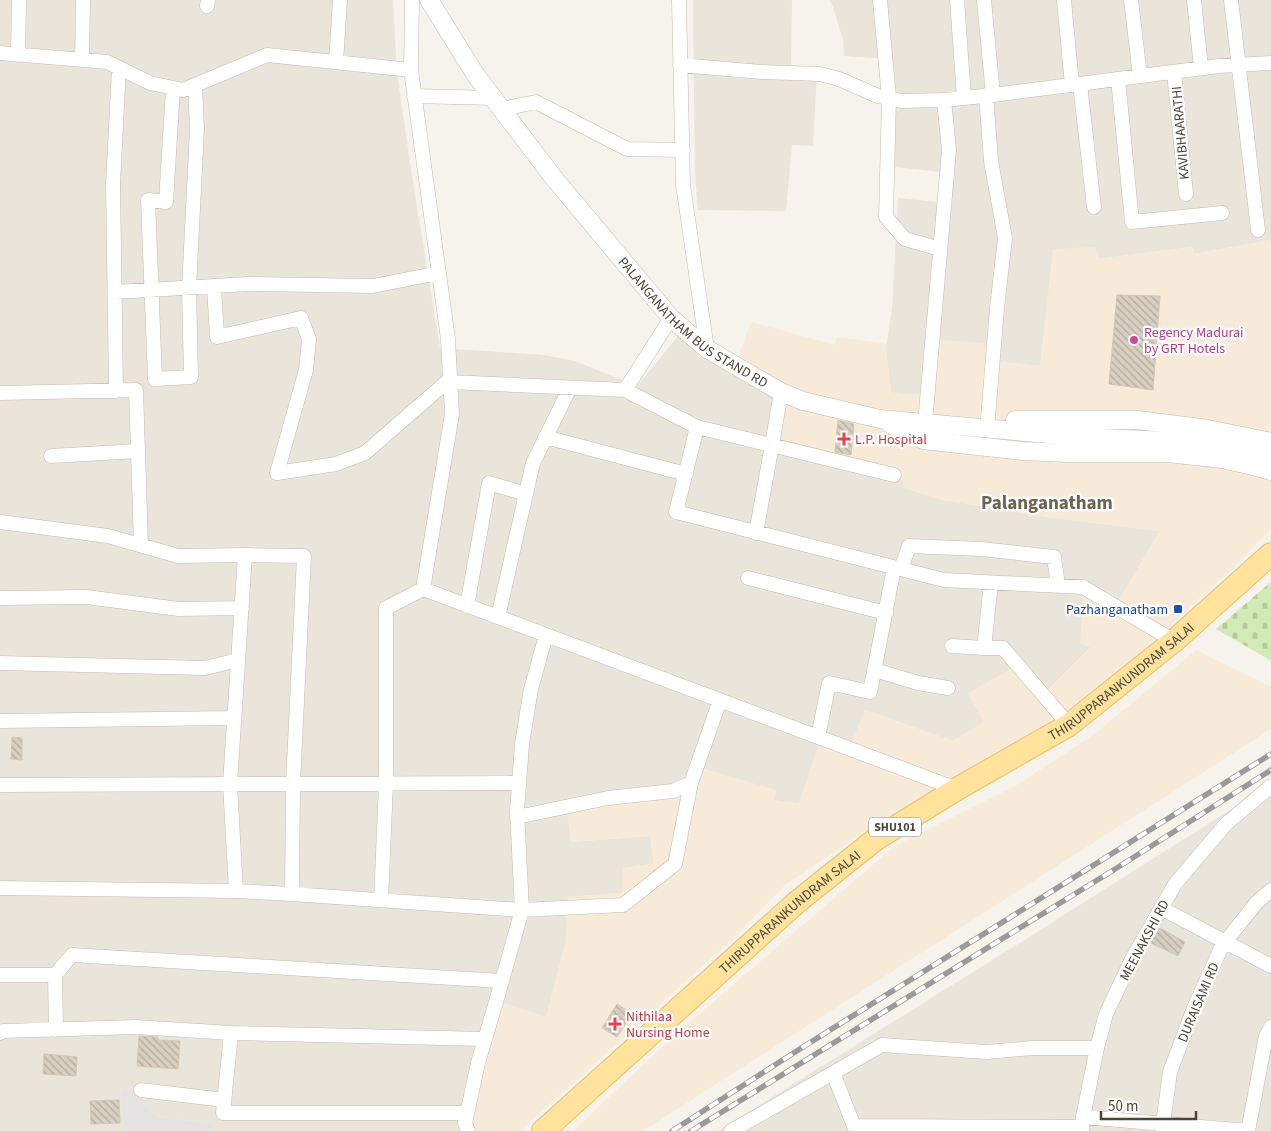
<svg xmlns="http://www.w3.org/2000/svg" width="1271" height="1131" viewBox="0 0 1271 1131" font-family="'Source Sans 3',sans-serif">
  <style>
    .residential { fill: #eae5da }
    .commercial { fill: #f7ead8 }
    .cemetery { fill: url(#cemetery-stones) }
    .parking { fill: #e5e3e0 }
    .building { fill: url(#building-back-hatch); stroke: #d3c7b4 }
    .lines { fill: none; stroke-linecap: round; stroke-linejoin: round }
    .minor-casing { stroke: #c2bbae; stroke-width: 15 }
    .tertiary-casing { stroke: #c2bbae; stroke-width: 19 }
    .primary-casing { stroke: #e6c16a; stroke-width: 24 }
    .minor { stroke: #fff; stroke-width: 14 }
    .tertiary { stroke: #fff; stroke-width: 18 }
    .primary { stroke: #ffe39c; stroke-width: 22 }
    .rail-casing { stroke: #9a9a9a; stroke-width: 5.5 }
    .rail { stroke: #fff; stroke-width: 4; stroke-dasharray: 11; stroke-linecap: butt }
    .hotel-dot { fill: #d1479c; stroke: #fff; stroke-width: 2 }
    .health-dot { fill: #e0444e; stroke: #fff; stroke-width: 2 }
    .transit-dot { fill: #1a4fb4; stroke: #fff; stroke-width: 2 }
    .labels { text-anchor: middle; stroke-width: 4.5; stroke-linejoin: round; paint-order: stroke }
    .shield { fill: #fff; stroke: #817c74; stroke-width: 1 }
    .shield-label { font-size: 12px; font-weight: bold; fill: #4b4439 }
    .street-label { font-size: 14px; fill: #4b4439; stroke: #fff }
    .hotel-label { font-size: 14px; fill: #b23c85; stroke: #fff; text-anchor: start }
    .health-label { font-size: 14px; fill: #be3a42; stroke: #fff; text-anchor: start }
    .transit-label { font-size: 14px; fill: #164399; stroke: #fff; text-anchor: end }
    .district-label { font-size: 19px; font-weight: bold; fill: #6e6250; stroke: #fff }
  </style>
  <defs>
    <pattern id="cemetery-stones" width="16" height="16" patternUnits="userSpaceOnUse" patternTransform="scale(1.25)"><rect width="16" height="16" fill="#d2eab5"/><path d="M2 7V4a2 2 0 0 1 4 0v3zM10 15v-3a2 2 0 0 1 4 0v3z" fill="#b6ca9c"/></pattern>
    <pattern id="building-back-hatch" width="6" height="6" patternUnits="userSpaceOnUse" patternTransform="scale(1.25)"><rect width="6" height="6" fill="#d8cfc1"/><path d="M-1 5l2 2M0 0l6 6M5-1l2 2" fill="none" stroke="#b1aa9e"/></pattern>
  </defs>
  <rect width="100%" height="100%" fill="#f6f3ec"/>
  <path class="residential" d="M0 0H393L397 73 414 189 440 348 544 355 575 361 637 386 679 335 699 356 778 399 865 468 903 480 904 488 943 500 1054 518 1160 531 1119 600 1111 593 1091 647 1048 690 968 693 984 722 953 741 865 710 850 747 821 737 799 804 774 800 776 790 687 786 571 842 650 836 654 864 622 893 568 897 566 941 546 1018 492 1000 464 1131H213L212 1123 157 1117 143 1103 122 1091V1131H0Z
    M693 0H792L791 65 817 72 813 146 792 145 786 211 698 210 695 174Z
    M829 0H1271V240L1193 254 1192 247 1097 259 1042 350 1040 366 992 361 924 395 899 394 891 392 886 349 892 308 898 198 947 203 950 173 895 167 886 59 844 56 843 40 833 7Z
    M1271 784V1131H718L1026 939Z"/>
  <path class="commercial" d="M1271 240V529L1237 564 1130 663 1061 715 990 759 877 823 785 885 735 937 520 1131H464L462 1109 469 1067 492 999 546 1017 566 941 568 897 622 893 623 868 654 863 650 836 571 842 566 805 687 786 695 766 776 790 774 800 799 804 821 737 850 747 865 710 953 741 984 722 968 693 1025 661 1049 690 1091 648 1080 643 1084 581 1111 593 1119 600 1160 531 1054 518 943 500 904 488 903 480 865 468 766 442 778 399 732 374 751 322 835 345 837 337 887 344 886 349 891 392 899 394 924 395 931 339 993 344V361L1040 366 1053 249 1095 247 1098 259 1192 247 1194 254Z
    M1196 650 1271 687V729L643 1131H573L677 1033 895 846 1017 785 1096 733Z"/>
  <path class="cemetery" d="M1271 582V659L1270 660 1216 629Z"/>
  <path class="parking" d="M135 1090 143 1103 157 1117 212 1123 213 1131H122V1091Z"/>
  <path class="building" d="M1117 295 1160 296 1153 390 1109 384Z
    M838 420 854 424 851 455 835 452Z
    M12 737 22 738V760L11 759Z
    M1160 928 1185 942 1178 956 1151 943Z
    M617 1004 632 1014 617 1037 602 1028Z
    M139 1036 158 1037V1040L180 1041 178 1069 137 1066Z
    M44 1054 77 1057 76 1076 43 1074Z
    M119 1100 120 1123 91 1124 90 1101Z"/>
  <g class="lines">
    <defs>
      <path id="minor" d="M412 0 411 70 448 339 452 414 423 589 957 789
        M679 0 683 185 707 349
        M880 0 889 98 886 217 905 239 940 249
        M957 0 964 98
        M984 0 993 95 1219 66 1271 63
        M1064 0 1072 85
        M1131 0 1140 76
        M1194 0 1201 68
        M1231 0 1258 230
        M207 6 208 0
        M0 53 107 62 150 83 183 90 267 55 411 70
        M18 55 19 0
        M82 60 83 0
        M336 62 340 0
        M680 65 761 72 820 74 839 79 878 96 901 101 944 100
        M1174 72 1186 194
        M1118 79 1132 222 1222 213
        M1080 84 1094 207
        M173 88 166 202 148 200 155 379 191 377 189 288 197 129 195 85
        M986 95 991 161 1005 238 997 308 988 418
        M414 96 494 98
        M502 109 536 102 627 149 683 150
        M214 286 217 337 301 318 309 339 306 370 277 473 336 464 365 453 450 379
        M115 292 248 284 373 286 439 273
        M450 382 625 390 671 318
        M625 390 697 427 676 512 944 580 1083 587 1174 641
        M116 391 113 184 119 68
        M0 393 136 390 141 545
        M926 412 949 150 944 100 993 95
        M697 427 894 475
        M545 437 686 474
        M51 456 138 451
        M0 522 108 536 178 556 245 555 230 784 236 891
        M756 533 772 445 781 392
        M245 555 304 556 293 784 292 894
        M901 569 909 546 981 549 1054 557 1058 586
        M748 578 886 613
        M0 598 86 597 179 609 242 608
        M467 606 489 483 526 494
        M498 617 533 463 570 388
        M952 646 984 648 991 583
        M984 648H1003L1069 725
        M0 663 205 668 238 660
        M875 670 918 683 948 688
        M0 721 234 718
        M818 737 829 683 870 692 894 568
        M0 785 519 783
        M517 817 608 798 673 791 691 783 720 700
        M0 888 236 891 292 894 522 910 623 905 675 864 691 783
        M381 900 386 784V608L423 589
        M1161 908 1271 966
        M0 975H55L72 955 502 981
        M55 975 56 1030
        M0 1033 3 1031 136 1027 231 1033 223 1113H467
        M231 1033 485 1039
        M833 1073 854 1126 1082 1127
        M141 1090 224 1100
        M1083 1117 1248 1131
        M468 1131 465 1123 478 1063 498 995 522 910 517 811 522 744 531 689 546 635
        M731 1131 882 1045 987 1052 1032 1048H1097
        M1082 1131 1083 1117 1097 1048 1106 1014 1132 959 1175 884 1226 824 1271 786
        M1162 1131 1170 1072 1194 1008 1222 946 1257 902 1271 890
        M1248 1131 1266 1036 1271 1027"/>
      <g id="tertiary">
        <path id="s1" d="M429 0 475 74 553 177 671 318 707 349 781 392 803 401 880 419 1082 437 1210 443 1271 458"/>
        <path d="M1015 420H1138L1208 429 1271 442"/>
        <path d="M890 424 923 440 1023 451 1066 453H1168L1222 459 1257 467 1271 471"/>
      </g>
      <g id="primary">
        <path id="s2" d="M543 1131 797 902 876 839 957 789 1069 725 1174 641 1271 554"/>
      </g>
    </defs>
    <use href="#minor" class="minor-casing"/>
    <use href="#tertiary" class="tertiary-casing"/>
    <use href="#primary" class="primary-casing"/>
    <use href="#minor" class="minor"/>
    <use href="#tertiary" class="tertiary"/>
    <use href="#primary" class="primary"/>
    <defs>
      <path id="rail" d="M672 1131 803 1047 1271 754
        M691 1131 1112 871 1271 770"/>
    </defs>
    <use href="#rail" class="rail-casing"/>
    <use href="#rail" class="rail"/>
  </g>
  <circle class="hotel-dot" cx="1134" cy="340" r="5"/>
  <g class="health-dot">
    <path d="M841.5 431.5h5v5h5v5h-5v5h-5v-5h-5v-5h5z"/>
    <path d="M612.5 1016.5h5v5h5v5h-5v5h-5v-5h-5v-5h5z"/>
  </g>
  <rect class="transit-dot" x="1173" y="604" width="10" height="10" rx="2.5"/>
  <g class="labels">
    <rect class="shield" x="869" y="817.5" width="52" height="19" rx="4"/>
    <g class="shield-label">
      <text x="895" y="831">SHU101</text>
    </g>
    <g class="street-label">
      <text transform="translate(1180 133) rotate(-95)" y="5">KAVIBHAARATHI</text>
      <text dy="5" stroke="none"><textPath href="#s1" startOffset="420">PALANGANATHAM BUS STAND RD</textPath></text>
      <text dy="5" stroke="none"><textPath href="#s2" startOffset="735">THIRUPPARANKUNDRAM SALAI</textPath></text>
      <text dy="5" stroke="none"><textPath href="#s2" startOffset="330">THIRUPPARANKUNDRAM SALAI</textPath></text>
      <text transform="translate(1144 940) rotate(-62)" y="5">MEENAKSHI RD</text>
      <text transform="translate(1198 1002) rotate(-67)" y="5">DURAISAMI RD</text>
    </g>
    <g class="hotel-label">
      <text x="1144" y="337">Regency Madurai<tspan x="1144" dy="16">by GRT Hotels</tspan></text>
    </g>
    <g class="health-label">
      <text x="855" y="444">L.P. Hospital</text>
      <text x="626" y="1021">Nithilaa<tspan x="626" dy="16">Nursing Home</tspan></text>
    </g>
    <g class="transit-label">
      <text x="1168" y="614">Pazhanganatham</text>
    </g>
    <g class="district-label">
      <text x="1047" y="509">Palanganatham</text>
    </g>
  </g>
  <path d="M1101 1111v8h95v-8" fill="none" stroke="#4b4439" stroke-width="2.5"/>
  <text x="1108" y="1111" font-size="15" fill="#4b4439" stroke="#ffffff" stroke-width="4" paint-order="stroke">50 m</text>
</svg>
